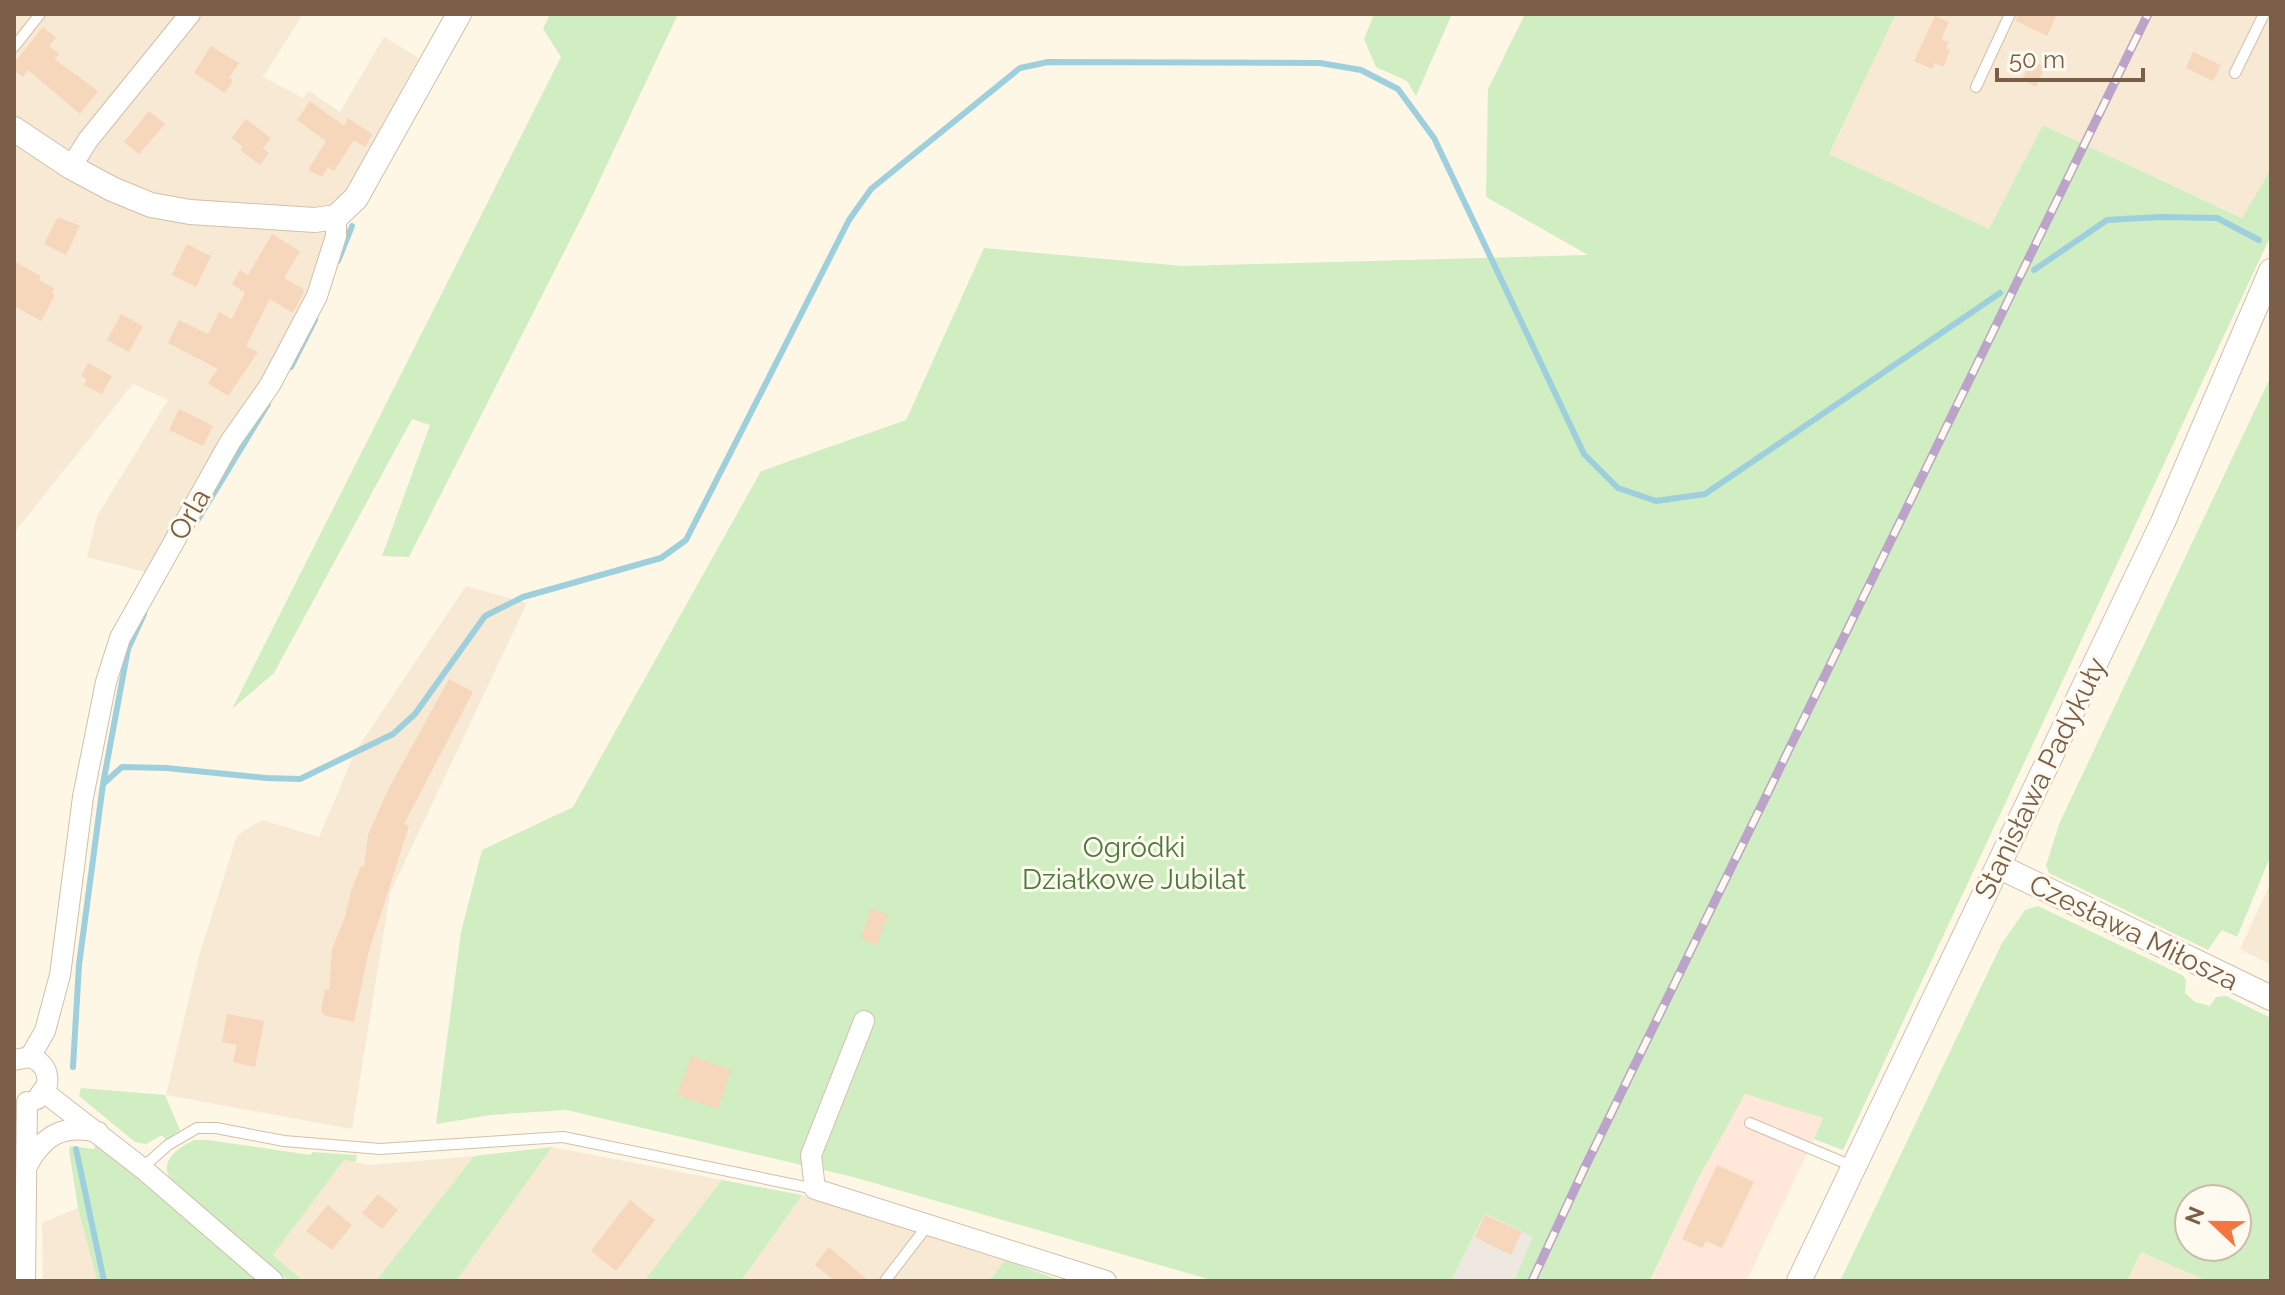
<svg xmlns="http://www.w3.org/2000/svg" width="2285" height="1295" viewBox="0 0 2285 1295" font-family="Raleway,sans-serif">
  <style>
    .residential { fill: #f7e9d4 }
    .commercial { fill: #ffe7da }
    .industrial { fill: #eee8e0 }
    .green { fill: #d1eec3; fill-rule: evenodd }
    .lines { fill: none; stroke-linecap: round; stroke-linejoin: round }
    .stream { stroke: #9ecfdd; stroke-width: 6 }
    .building { fill: #f6d7bb }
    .service-casing { stroke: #d2bfaa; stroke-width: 12 }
    .minor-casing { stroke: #d2bfaa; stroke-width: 22 }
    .tertiary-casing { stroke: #d2bfaa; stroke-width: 26 }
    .service { stroke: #fff; stroke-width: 10 }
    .minor { stroke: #fff; stroke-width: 20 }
    .tertiary { stroke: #fff; stroke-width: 24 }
    .rail-casing { stroke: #bba3ca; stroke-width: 9 }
    .rail { stroke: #fffaef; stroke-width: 6; stroke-dasharray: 18; stroke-linecap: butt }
    .labels { text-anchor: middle; stroke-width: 6; stroke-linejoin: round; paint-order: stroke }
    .street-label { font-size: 28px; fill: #7b5e48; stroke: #fffaef }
    .park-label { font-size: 28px; fill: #4a7b3c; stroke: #fffaef }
  </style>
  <rect width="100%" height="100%" fill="#fef7e6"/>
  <path class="residential" d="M14 14H303L263 77 303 98 309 91 340 112 384 37 419 58 344 194 310 298 265 383 226 440 145 572 87 557 97 516 168 400 133 384 14 533Z
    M1896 14H2271V169L2243 218 2043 125 1989 230 1829 154Z
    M466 586 527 603 390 893 352 1129 166 1095 199 956 237 835 262 820 319 837 355 752Z
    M2271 882V965L2240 949Z
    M552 1147 722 1180 644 1281H456Z
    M474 1156 376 1281H303L272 1256 344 1160 371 1165Z
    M802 1195 1005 1260 989 1281H741Z
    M78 1208 97 1281H43L42 1223Z
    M2141 1252 2207 1281H2127Z"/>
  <path class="commercial" d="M1745 1094 1824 1118 1746 1281H1651L1698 1179Z"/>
  <path class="industrial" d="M1485 1213 1534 1237 1514 1281H1451Z"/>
  <path class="green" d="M550 14H678L586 209 409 557 382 556 430 425 412 419 274 673 232 709 561 57 543 29Z
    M1374 14H1452L1416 96 1407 81 1376 67 1364 39Z
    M1525 14H1896L1829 154 1989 229 2043 125 2242 218 2271 169V235L1843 1150 1814 1139 1823 1118 1745 1094 1698 1179 1650 1281H1514L1533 1237 1485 1213 1451 1281H1215L853 1177 566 1110 491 1115 436 1124 461 932 482 850 573 807 761 471 906 420 984 248 1183 266 1588 255 1486 197 1488 89Z
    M2271 376V855L2237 937 2222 930 2208 950 2049 873 2046 866 2059 824Z
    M2038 906 2182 975 2186 980 2185 993 2195 1002 2210 1006 2216 997 2226 996 2271 1018V1281H2207L2141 1252 2127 1281H1840L2002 943 2025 910ZM2189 1199H2237V1247H2189Z
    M81 1088 165 1095 180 1130 166 1140 162 1135 146 1144 135 1142 79 1096Z
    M194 1140H208L311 1155 312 1152 357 1155 356 1162 344 1160 273 1255 303 1281H289L171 1180C158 1161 178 1148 194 1140Z
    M96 1143 262 1281H97L78 1208 69 1150 70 1146 94 1149Z
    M552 1147 456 1281H376L474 1156Z
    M722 1180 802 1195 741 1281H644Z
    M1005 1260 1062 1281H989Z"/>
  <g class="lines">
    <path class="stream" d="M338 261 352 226
      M2034 270 2107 220 2160 217 2217 218 2259 240
      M291 367 315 320
      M197 521 268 404
      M103 784 122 767 166 768 267 778 300 779 393 734 415 714 485 616 523 597 661 558 686 540 849 220 871 189 1020 68 1048 62 1320 63 1361 70 1398 89 1434 138 1584 454 1618 488 1656 501 1705 494 2000 293
      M73 1067 79 965 103 784 128 649 144 614
      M76 1149 104 1281"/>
  </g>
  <path class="building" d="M2018 14H2057L2047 36 2016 21Z
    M1935 16 1949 22 1941 39 1949 42 1946 48 1950 51 1943 67 1935 63 1932 69 1914 61Z
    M43 27 56 38 49 46 59 54 54 59 98 91 80 114 28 70 23 77 14 70V63Z
    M211 46 239 63 229 78 233 80 225 93 194 73Z
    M2193 52 2221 65 2213 81 2186 68Z
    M2031 60 2045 67 2036 87 2022 80Z
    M310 101 344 126 348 118 372 134 365 147 354 140 334 171 328 167 322 177 308 170 326 141 297 120Z
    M149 111 165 124 139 154 124 142Z
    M246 119 271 138 263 148 269 153 260 165 240 150 243 147 232 138Z
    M58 217 80 226 66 255 44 244Z
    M272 234 300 251 284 278 305 290 293 313 270 299 246 346 258 352 228 396 208 383 218 369 168 343 179 320 208 334 219 312 232 319 245 293 232 284 240 270 248 275Z
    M187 244 211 256 196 287 172 275Z
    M14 261 41 276 39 280 54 288 52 293 55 295 41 321 14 306Z
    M121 314 143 326 129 352 107 340Z
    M88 363 112 376 102 394 84 385 87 379 81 376Z
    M179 409 213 426 203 446 169 430Z
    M449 679 473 692 404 824 409 826 368 954 354 1022 323 1015V1012H321L325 989 329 990 332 949 345 917 351 891 361 866 364 867 368 835 389 788Z
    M871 908 888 915 877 945 861 939Z
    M227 1014 264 1021 255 1067 233 1062 237 1045 222 1042Z
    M691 1056 731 1070 718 1109 677 1095Z
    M1717 1165 1754 1182 1722 1248 1706 1241 1702 1248 1682 1239Z
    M378 1194 398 1210 382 1229 362 1213Z
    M630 1200 655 1220 616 1271 591 1251Z
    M328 1205 352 1225 332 1250 306 1231Z
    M1485 1215 1522 1232 1511 1255 1475 1237Z
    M829 1247 869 1281H835L815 1265Z"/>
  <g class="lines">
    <defs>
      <path id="service" d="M14 47 40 14
        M2235 73 2264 14
        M1976 87 2010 14
        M1750 1123 1852 1166
        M142 1168 168 1145 197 1128H216L284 1141 380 1149 563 1137 815 1189
        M885 1281 928 1225"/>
      <path id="minor" d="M71 167 88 140 190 14
        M864 1021 811 1155 815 1189 1106 1281
        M30 1057 45 1031 60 975 83 797 106 682 120 638 230 442 270 385 317 296 336 236V217
        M14 1060 30 1057C43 1062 49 1071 47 1085L37 1099
        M44 1092 142 1168 273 1281
        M27 1166C43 1135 63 1124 98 1132
        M25 1281 27 1102"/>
      <path id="tertiary" d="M14 129 71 167 112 189 151 205 190 212 315 220 336 217 356 198 459 14
        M1998 866 2271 998
        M1799 1281 2163 522 2271 271"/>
    </defs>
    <use href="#service" class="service-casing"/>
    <use href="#minor" class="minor-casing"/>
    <use href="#tertiary" class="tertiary-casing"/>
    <use href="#service" class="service"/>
    <use href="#minor" class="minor"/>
    <use href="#tertiary" class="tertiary"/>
    <defs>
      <path id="rail" d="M1532 1281 1585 1167 2148 14"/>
    </defs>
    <use href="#rail" class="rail-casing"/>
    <use href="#rail" class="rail"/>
  </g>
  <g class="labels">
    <g class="street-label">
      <text transform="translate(189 514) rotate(-60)" y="10">Orla</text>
      <text transform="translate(2040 778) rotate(-64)" y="10">Stanisława Padykuły</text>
      <text transform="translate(2134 932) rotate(26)" y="10">Czesława Miłosza</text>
    </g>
    <g class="park-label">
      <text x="1134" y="857">Ogródki<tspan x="1134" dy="32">Działkowe Jubilat</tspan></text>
    </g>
  </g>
  <rect width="2285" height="1295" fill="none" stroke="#7b5e48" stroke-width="32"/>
  <g transform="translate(2213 1223) rotate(292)"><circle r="38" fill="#fffaef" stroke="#cabcac" stroke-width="2"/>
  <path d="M0-6L14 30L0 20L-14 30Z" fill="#f37541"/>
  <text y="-12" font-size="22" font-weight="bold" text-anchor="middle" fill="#7b5e48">N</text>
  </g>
  <path d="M1997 68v12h146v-12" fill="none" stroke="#7b5e48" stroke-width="4"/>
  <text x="2009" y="68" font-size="24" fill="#7b5e48" stroke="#fffaef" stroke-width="6" paint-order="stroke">50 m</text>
</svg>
